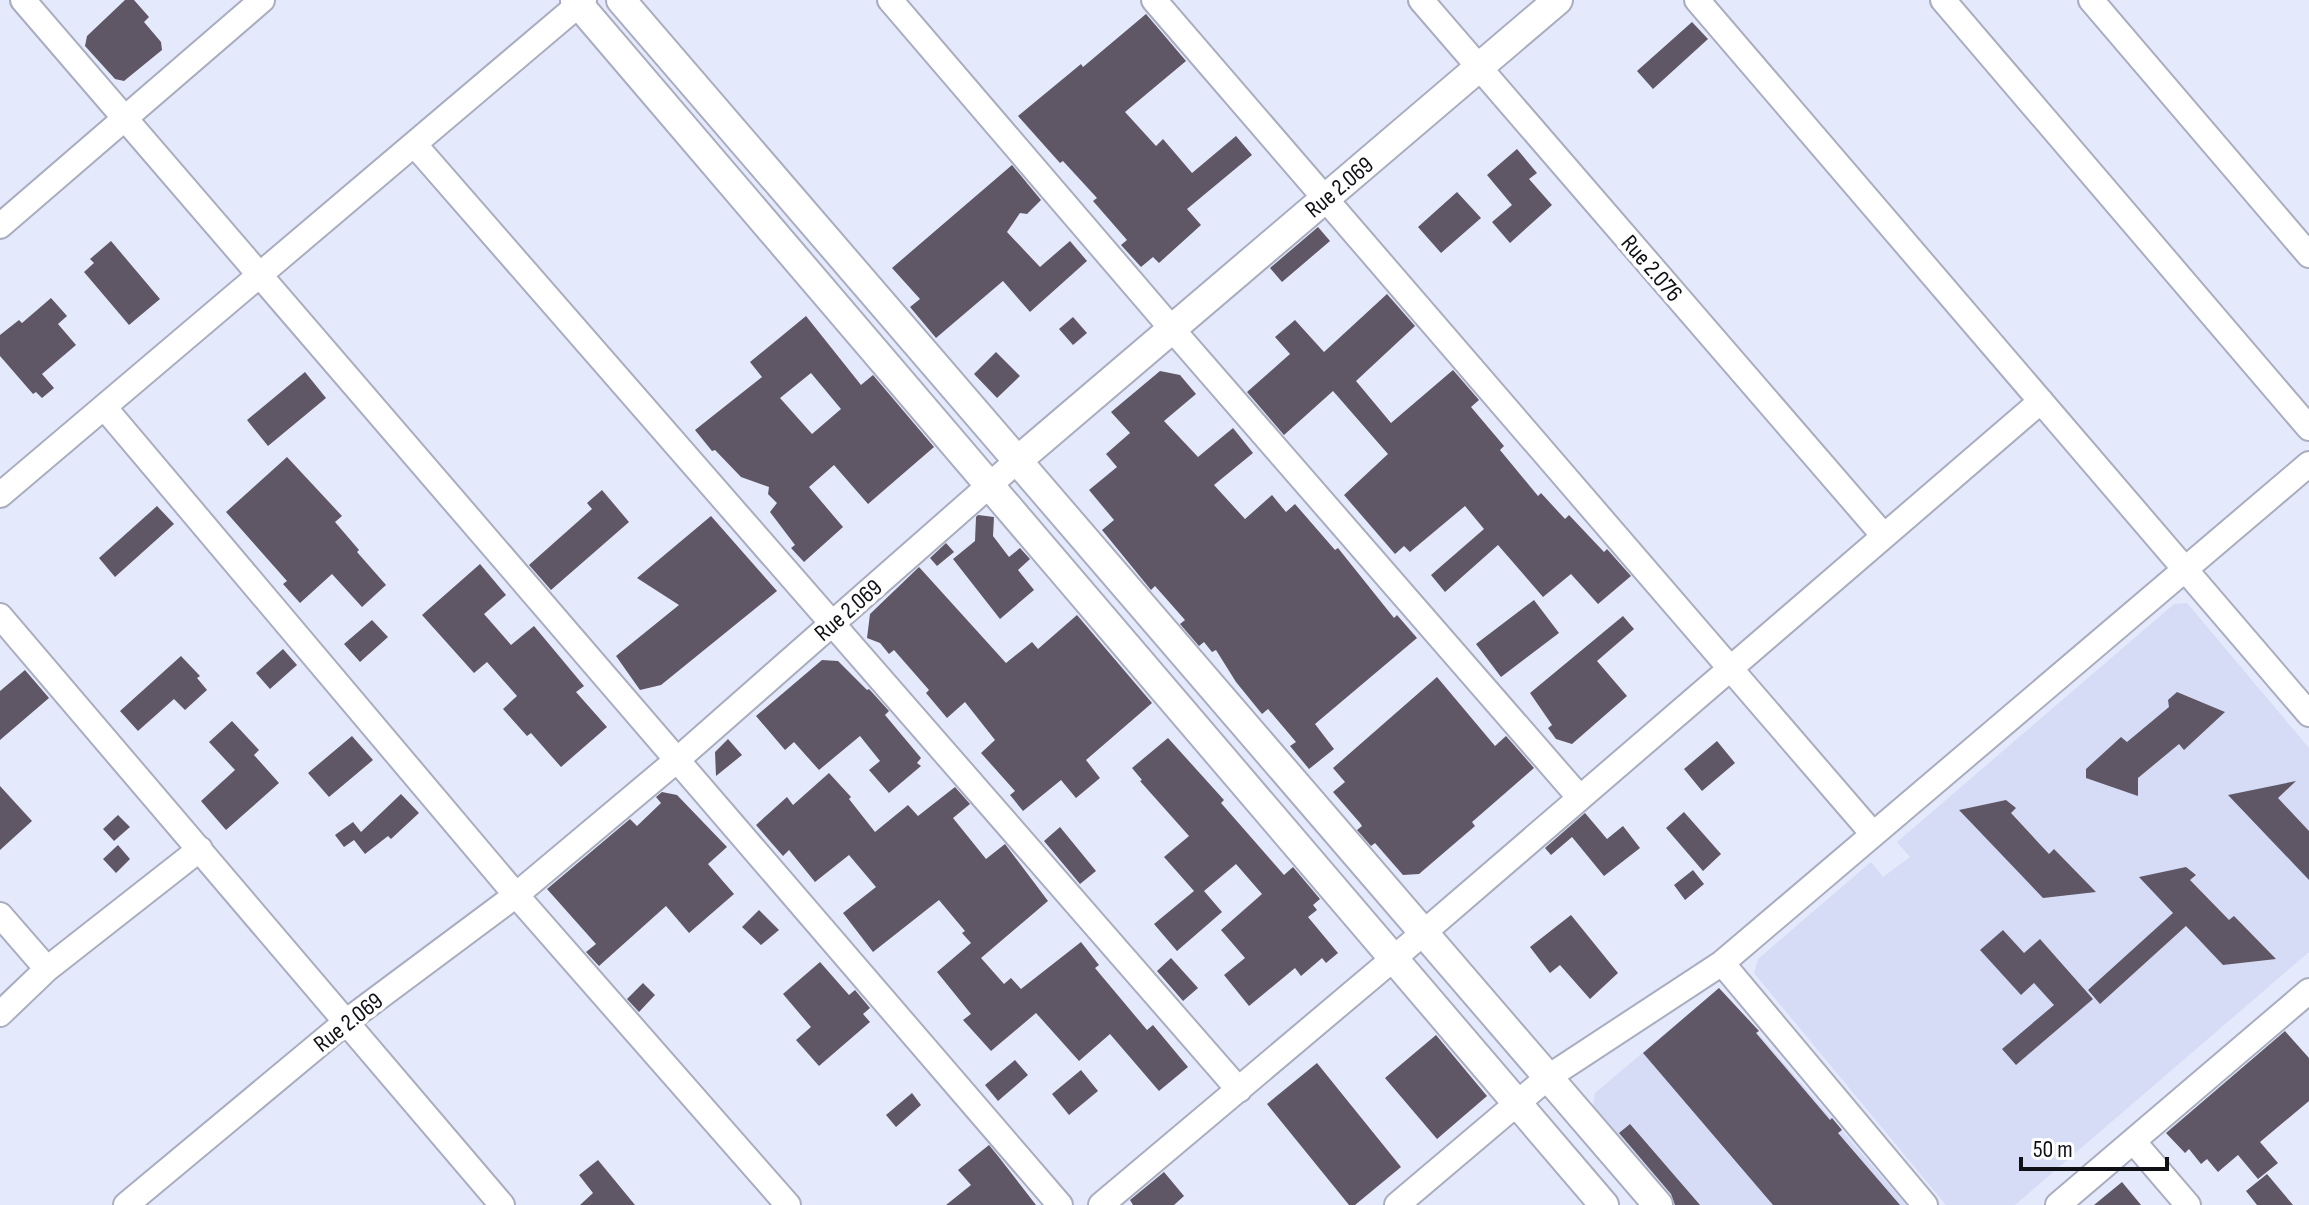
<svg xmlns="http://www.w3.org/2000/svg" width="2309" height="1205" viewBox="0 0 2309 1205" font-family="'Sofia Sans Condensed',sans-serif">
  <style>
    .built { fill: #d6dcf6 }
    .building { fill: #5f5766; fill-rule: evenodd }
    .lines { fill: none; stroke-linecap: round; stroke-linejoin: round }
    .minor-casing { stroke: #a9adbf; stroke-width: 28 }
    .tertiary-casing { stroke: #a9adbf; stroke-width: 32 }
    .minor { stroke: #fff; stroke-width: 24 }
    .tertiary { stroke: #fff; stroke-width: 28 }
    .labels { text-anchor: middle; stroke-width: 8; stroke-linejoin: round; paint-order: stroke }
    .street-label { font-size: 24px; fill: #101117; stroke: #fff }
  </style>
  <rect width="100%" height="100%" fill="#e4e9fc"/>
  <path class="built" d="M2187 603 2309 748V952L2015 1205H1946L1754 973 1758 959 1871 862 1883 877 1910 857 1897 842 2174 604Z
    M1719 988 1906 1205H1671L1592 1113 1595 1093Z"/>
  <path class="building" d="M125 0H134L149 17 144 22 161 42 162 50 124 81 115 79 85 46 87 36Z
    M1146 14 1186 61 1125 112 1156 146 1163 139 1192 173 1236 136 1252 155 1187 209 1201 225 1159 263 1153 257 1141 267 1121 245 1127 240 1093 201 1097 198 1063 161 1060 163 1018 116 1081 64 1083 67Z
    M1692 22 1708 39 1653 89 1637 71Z
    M1517 149 1537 173 1529 179 1552 205 1510 243 1492 222 1512 205 1487 175Z
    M1012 165 1041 200 1027 214 1020 213 1007 232 1040 267 1070 241 1087 261 1030 312 1003 281 936 338 910 307 920 299 892 268Z
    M1457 192 1481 218 1441 253 1418 227Z
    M1318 227 1330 241 1282 282 1270 268Z
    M111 241 160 299 129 325 84 272 94 263 90 259Z
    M1387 294 1415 326 1356 381 1391 423 1453 370 1479 400 1471 407 1504 446 1500 450 1538 496 1541 493 1565 519 1569 515 1604 552 1607 549 1631 576 1598 604 1571 574 1543 597 1498 545 1445 592 1431 575 1484 529 1465 506 1410 552 1404 546 1395 554 1344 495 1388 454 1333 391 1284 435 1247 392 1290 354 1275 337 1295 320 1324 352Z
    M51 298 67 316 58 324 76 345 42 374 54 388 42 398 36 392 33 394 0 356V335L19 320 22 323Z
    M806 316 861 385 873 375 934 447 868 504 834 465 809 487 843 527 804 562 791 548 795 545 770 512 777 503 768 494 769 487 741 477 715 450 712 451 695 430 762 377 750 362ZM811 373 841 409 812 434 780 398Z
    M1073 317 1087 333 1073 345 1059 329Z
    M996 352 1020 376 997 398 974 374Z
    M1160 371 1180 375 1196 394 1164 421 1198 457 1233 428 1253 453 1214 485 1245 519 1272 495 1286 512 1295 504 1335 550 1338 548 1394 618 1397 615 1417 638 1315 724 1334 749 1309 769 1290 746 1296 742 1268 709 1262 714 1236 682 1216 650 1212 652 1204 642 1199 646 1180 624 1185 620 1155 586 1151 590 1102 530 1114 520 1089 490 1117 467 1106 454 1130 433 1111 412Z
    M305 372 326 398 268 446 247 420Z
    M287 457 342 516 335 522 359 550 357 552 386 585 362 607 332 574 300 603 283 584 287 581 226 512Z
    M602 490 629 522 551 590 529 565 592 509 587 503Z
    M157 506 174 524 115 577 99 558Z
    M978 515 994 517 993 536 1009 557 1020 548 1030 559 1018 570 1034 590 1000 619 953 559 975 541 976 517Z
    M711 516 777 591 661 685 640 690 616 656 679 605 637 578Z
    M946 543 954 552 937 566 930 558Z
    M480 564 506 595 484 614 511 645 534 626 584 686 576 692 607 727 561 767 531 733 527 736 503 709 517 696 487 662 474 673 422 615Z
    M919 567 1006 663 1032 642 1038 649 1077 615 1152 703 1086 760 1100 778 1076 798 1061 780 1023 811 1010 795 1015 791 981 753 995 740 965 702 947 718 926 693 929 690 894 650 889 654 880 643 867 638 870 614Z
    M1534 600 1559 633 1501 677 1476 644Z
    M1623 616 1634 629 1597 661 1627 696 1572 744 1556 739 1548 728 1552 725 1530 693Z
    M372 620 388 637 360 662 344 644Z
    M283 649 297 665 270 689 256 673Z
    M181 656 200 676 197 678 207 690 185 710 174 699 138 731 120 711Z
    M822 660 838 661 867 690 869 689 889 711 885 715 921 758 917 763 921 766 889 793 869 770 880 761 860 736 819 770 794 742 785 750 756 716Z
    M25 670 49 698 0 740V691Z
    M1437 677 1495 746 1506 736 1534 768 1472 822 1475 826 1419 874 1403 875 1375 843 1371 846 1357 830 1362 826 1360 823 1333 792 1345 782 1333 768Z
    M2177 692 2225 712 2184 750 2179 744 2138 778V796L2086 778V769L2121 737 2127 742 2169 707 2168 700Z
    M232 721 259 750 254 755 279 783 226 830 201 801 235 770 209 742Z
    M352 736 373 760 329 797 308 773Z
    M1168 738 1224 800 1221 803 1284 875 1293 867 1320 899 1313 905 1317 910 1308 917 1338 953 1326 963 1322 958 1301 976 1295 968 1249 1006 1224 975 1245 958 1221 930 1262 894 1236 864 1204 891 1222 912 1177 951 1154 924 1194 891 1164 857 1189 836 1140 781 1142 780 1132 768Z
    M728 739 742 755 716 776 715 752Z
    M1717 741 1735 763 1702 791 1684 769Z
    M829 773 851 797 849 799 875 832 908 805 918 816 955 787 970 804 953 818 986 859 1005 844 1048 901 981 958 1004 984 1011 978 1021 989 1081 942 1099 965 1095 968 1147 1030 1153 1025 1188 1067 1159 1091 1110 1034 1079 1061 1036 1013 991 1051 963 1020 971 1014 937 972 971 943 962 933 965 931 939 900 873 952 843 913 876 887 849 855 815 882 789 850 783 856 756 825 787 797 793 805Z
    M2296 781 2278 798 2309 831V880L2228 795Z
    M0 786 32 821 0 850Z
    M662 792 677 795 727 847 708 864 734 894 689 933 666 906 599 966 586 952 596 944 547 889 630 819 637 826 661 803 656 797Z
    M401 794 419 813 391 839 388 836 365 854 354 840 344 847 335 835 353 822 361 832Z
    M2006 800 2016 808 2011 813 2049 854 2054 849 2096 892 2043 898 1959 810Z
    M1684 812 1721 854 1703 871 1666 828Z
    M1585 813 1607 839 1623 826 1640 848 1604 876 1572 837 1551 855 1545 848Z
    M118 815 130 827 114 841 103 829Z
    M1060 827 1096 871 1080 884 1044 841Z
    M118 845 130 859 116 873 103 859Z
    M2186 867 2196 875 2190 880 2229 920 2234 916 2276 959 2223 965 2186 926 2100 1004 2088 990 2173 913 2139 877Z
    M1693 870 1704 884 1685 900 1674 885Z
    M759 910 779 930 761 945 742 927Z
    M1571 915 1618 973 1590 999 1560 965 1550 973 1530 947Z
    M2003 930 2024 953 2040 939 2093 999 2016 1065 2002 1049 2054 1005 2034 983 2021 995 1980 950Z
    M1171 958 1198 988 1183 1001 1157 971Z
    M820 962 849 995 855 990 870 1008 863 1014 870 1022 819 1066 796 1040 811 1027 783 994Z
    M643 983 655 995 639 1012 627 999Z
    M1719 988 1759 1031 1756 1033 1830 1120 1832 1118 1842 1130 1838 1133 1900 1205H1773L1643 1053Z
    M2285 1031 2309 1058V1101L2260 1142 2278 1163 2258 1179 2238 1155 2218 1172 2207 1159 2201 1164 2189 1149 2185 1153 2166 1133Z
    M1436 1035 1487 1096 1437 1139 1385 1078Z
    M1015 1060 1028 1075 998 1101 985 1085Z
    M1317 1063 1401 1167 1355 1205H1349L1267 1104Z
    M1081 1070 1098 1091 1069 1115 1052 1094Z
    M912 1093 921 1105 896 1127 886 1115Z
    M1630 1124 1700 1205H1675L1671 1194 1619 1133Z
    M989 1145 998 1156 1036 1205H946L971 1185 958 1170Z
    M598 1160 635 1205H580L593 1193 579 1175Z
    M1164 1172 1184 1196 1174 1205H1133L1130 1200Z
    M2267 1174 2293 1205H2257L2246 1191Z
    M2122 1182 2141 1205H2094Z"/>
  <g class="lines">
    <defs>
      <path id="minor" d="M23 0 1060 1205
        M890 0 1172 329 1580 798
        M1154 0 1873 834
        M1421 0 1884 536
        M1697 0 2309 714
        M1943 0 2309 428
        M2091 0 2309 255
        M414 144 1239 1090
        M0 226 262 0
        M104 407 516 895 788 1205
        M0 495 584 0
        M0 616 502 1205
        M0 915 47 969
        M1722 963 1925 1205
        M0 1014 47 969 200 849
        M2133 1141 2188 1205
        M126 1205 347 1021 516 895 677 760 1017 461
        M1101 1205 1393 959 2041 401
        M1397 1205 1547 1078 1722 963 2309 464
        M2058 1205 2309 991"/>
      <path id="tertiary" d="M575 0 1604 1205
        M621 0 1658 1205
        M1017 461 1558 0"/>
    </defs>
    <use href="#minor" class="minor-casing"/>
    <use href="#tertiary" class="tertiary-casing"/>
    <use href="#minor" class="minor"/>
    <use href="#tertiary" class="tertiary"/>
  </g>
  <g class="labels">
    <g class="street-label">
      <text transform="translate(1339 187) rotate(-40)" y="8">Rue 2.069</text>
      <text transform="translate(1652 268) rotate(49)" y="8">Rue 2.076</text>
      <text transform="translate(848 610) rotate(-41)" y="8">Rue 2.069</text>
      <text transform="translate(348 1022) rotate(-38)" y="8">Rue 2.069</text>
    </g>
  </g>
  <path d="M2021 1157v12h146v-12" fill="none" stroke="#101117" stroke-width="4"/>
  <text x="2033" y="1157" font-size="24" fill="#101117" stroke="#ffffff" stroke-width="6" paint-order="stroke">50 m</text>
</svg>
